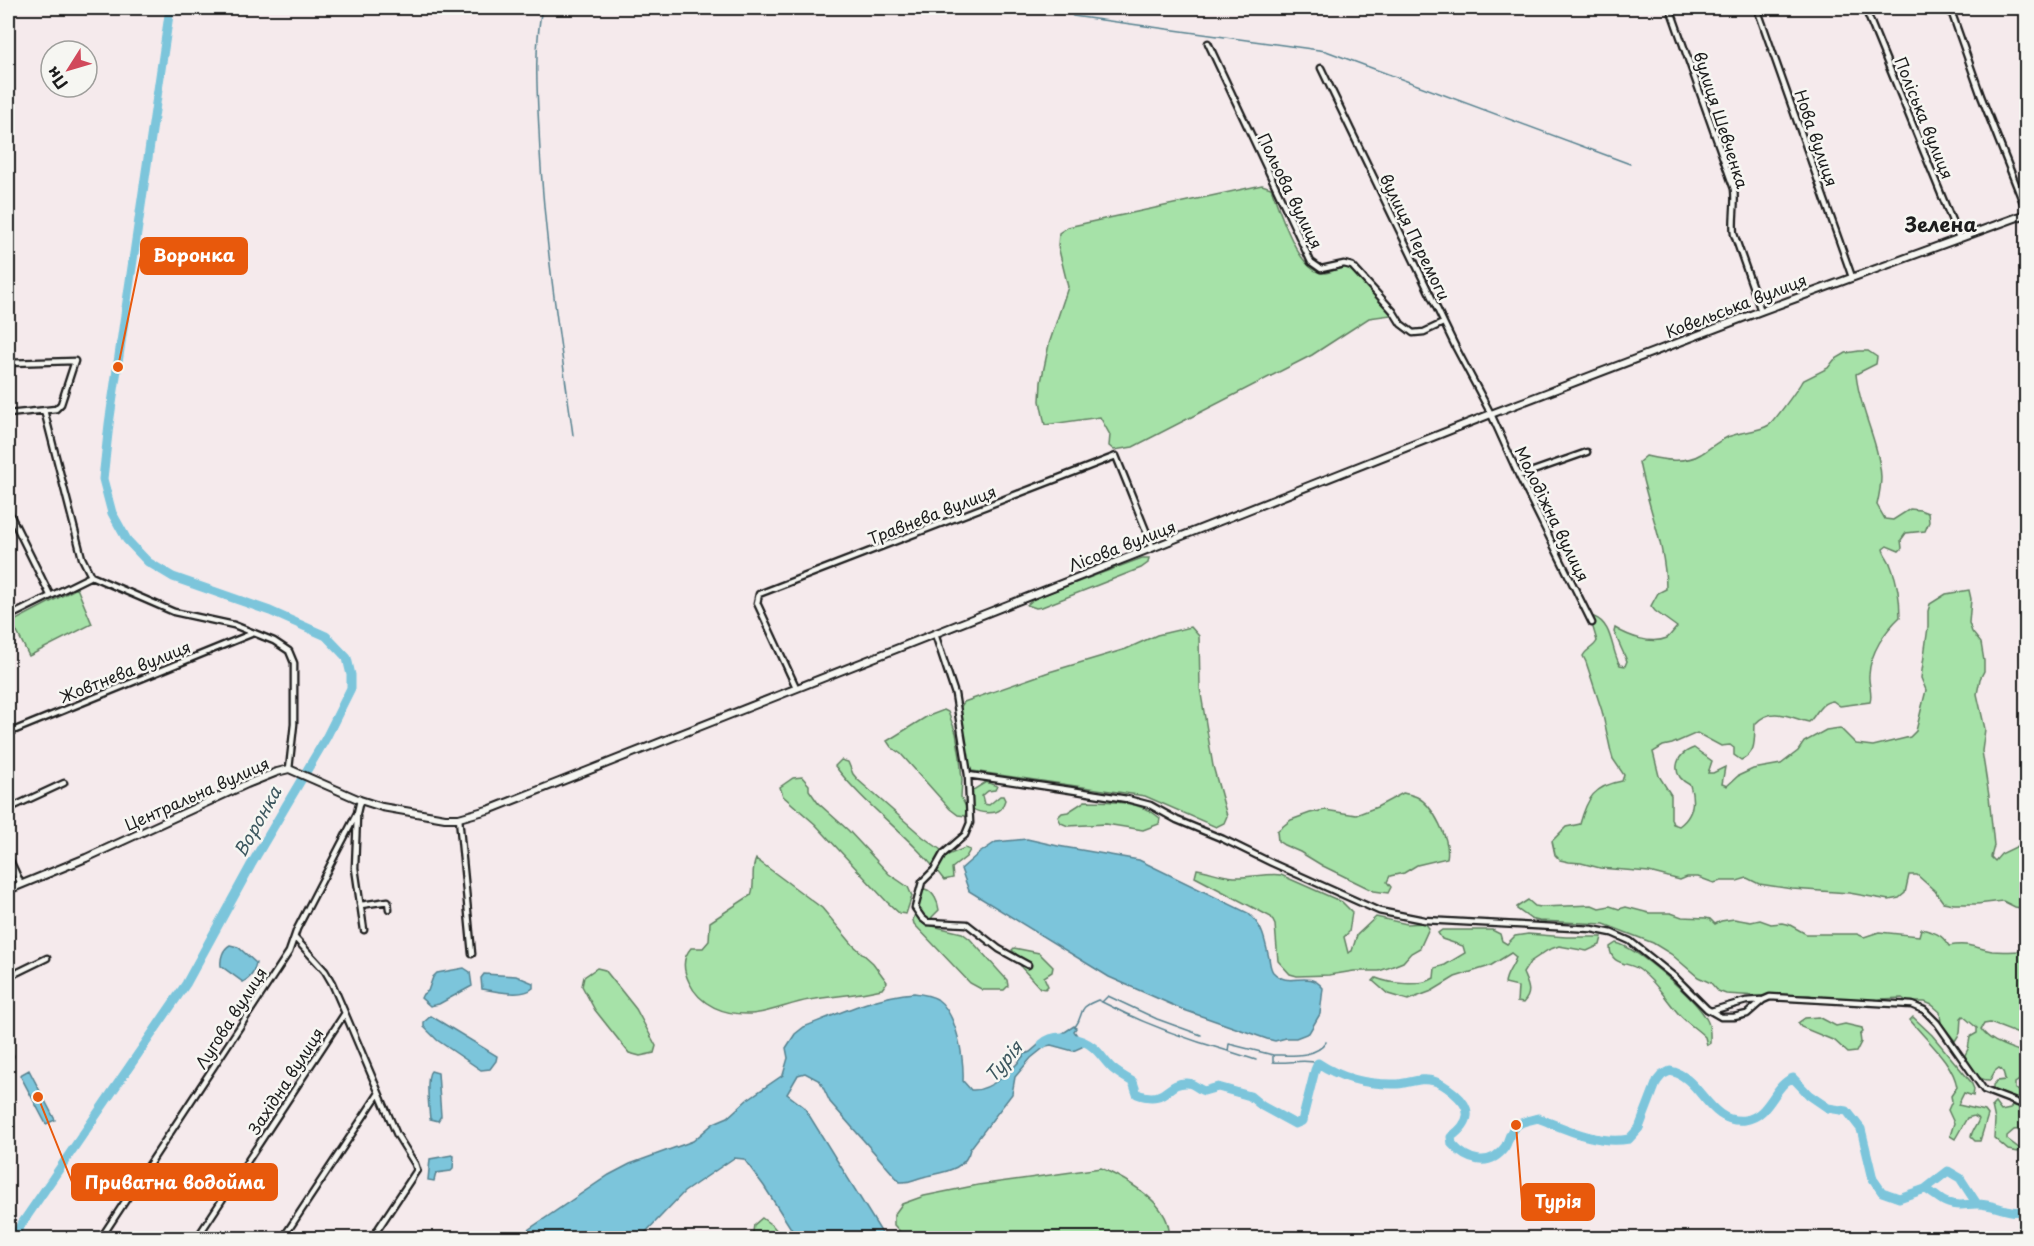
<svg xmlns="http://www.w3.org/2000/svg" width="2034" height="1246" viewBox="0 0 2034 1246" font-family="'Playpen Sans',sans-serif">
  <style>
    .green { fill: #a6e2a8; stroke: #617f62; stroke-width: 1.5 }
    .water { fill: #7bc5db; stroke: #55818f; stroke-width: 1.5 }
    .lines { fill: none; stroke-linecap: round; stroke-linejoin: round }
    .stream { stroke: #55818f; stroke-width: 1.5 }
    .river { stroke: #7bc5db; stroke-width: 9 }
    .street-casing { stroke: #1c1c1c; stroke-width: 9 }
    .secondary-casing { stroke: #1c1c1c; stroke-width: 10 }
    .street { stroke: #f6f6f2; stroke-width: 4.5 }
    .secondary { stroke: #f6f6f2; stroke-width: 6 }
    .labels { text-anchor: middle; stroke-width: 5; stroke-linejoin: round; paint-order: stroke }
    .street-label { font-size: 16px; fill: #1c1c1c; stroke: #f6f6f2 }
    .water-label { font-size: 18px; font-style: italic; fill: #3d575f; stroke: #f6f6f2 }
    .quarter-label { font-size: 20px; font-weight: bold; fill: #1c1c1c; stroke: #f6f6f2 }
    .leader { fill: none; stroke: #e8590c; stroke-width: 2 }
    .callout-dot { fill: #e8590c; stroke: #f6f6f2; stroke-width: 2 }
    .callout { fill: #e8590c; stroke: #e8590c; stroke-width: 2 }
    .callout-label { font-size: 18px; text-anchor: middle; font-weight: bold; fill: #fff }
  </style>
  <rect width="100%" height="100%" fill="#f5eaec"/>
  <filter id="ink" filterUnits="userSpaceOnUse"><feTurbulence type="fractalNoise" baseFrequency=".0167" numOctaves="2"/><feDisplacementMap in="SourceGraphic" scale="12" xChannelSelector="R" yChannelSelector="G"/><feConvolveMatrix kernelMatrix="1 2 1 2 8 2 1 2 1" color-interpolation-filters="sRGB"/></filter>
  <g filter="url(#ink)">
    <path class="green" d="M1262 185 1271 188C1279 208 1298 272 1323 273 1330 274 1338 268 1345 266 1354 271 1387 305 1391 315L1369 318 1312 355 1133 447 1114 450 1109 446 1110 435 1100 417 1045 425 1040 401 1041 382 1049 344 1068 287 1058 246 1059 233 1068 227 1104 219Z
      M1859 351H1868L1877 357 1876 364 1856 374C1859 409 1879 441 1881 477 1881 487 1879 496 1877 505L1885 519 1893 520 1910 509 1920 510 1928 513 1929 522 1925 531 1906 533 1901 540 1902 548 1899 551 1887 546 1883 549C1884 555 1889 559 1891 566 1898 583 1900 599 1900 617 1885 631 1870 653 1869 675 1868 685 1873 692 1870 702L1840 706 1833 701C1820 702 1817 714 1809 722 1788 717 1772 706 1755 724 1754 740 1757 753 1741 760L1734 755V748L1730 745 1721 746 1697 733 1672 744 1663 746 1653 752 1659 776 1671 795V819L1673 824 1679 826C1693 816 1695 801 1690 785 1670 775 1674 755 1694 748L1712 761 1708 773H1713L1725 767 1722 784 1727 786 1738 776 1753 769 1781 764 1798 751 1804 742 1826 730 1840 728 1856 744 1873 746 1910 737 1916 731 1926 690 1921 678 1928 627V611L1930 604 1946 594 1969 590 1971 599 1969 623 1972 632 1981 643 1984 661V671L1980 679 1977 694 1985 729 1982 751 1989 796 1994 846 1991 857 1995 861 2001 854 2026 842V909L2015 907 2003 901 1977 904H1954L1943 902 1935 891 1917 875H1909L1905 893 1899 898 1889 900 1849 893 1792 889 1759 884 1747 878 1737 881H1721L1714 883 1698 877H1687L1680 880 1649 872 1600 868 1581 863 1569 862 1560 860 1555 855 1552 841 1566 827 1580 824C1587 798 1594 786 1622 781L1624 775 1613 759 1611 752 1602 711 1586 662 1583 656C1586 649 1594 648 1597 641L1591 621 1594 617C1613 624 1611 651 1620 665L1625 666 1627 661 1614 632 1615 628C1628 636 1651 645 1667 638 1670 636 1674 630 1677 627L1655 611 1651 606 1658 593 1666 589C1666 545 1647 505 1639 462L1646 456C1663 460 1685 464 1701 454 1713 446 1723 437 1737 434 1748 431 1759 431 1769 425 1774 422 1799 387 1802 381L1828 368 1834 360 1846 353Z
      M1142 558H1149L1148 563 1141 568 1042 607 1036 608 1027 605 1035 598Z
      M77 588 92 624 29 656 12 622Z
      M1191 627 1199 636 1200 688 1213 766 1227 816 1224 823 1216 827 1145 796 972 771 969 767 959 709 964 702 1049 672 1126 649 1157 635Z
      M944 710 948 712 956 733 960 757 962 780 961 797 967 809 965 816 958 815 950 809 901 754 891 747 887 741 926 717Z
      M841 760 848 762 853 774 858 780 923 837 948 855 965 848 970 850 966 857 952 868 953 878 944 880C912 837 867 808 835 766Z
      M802 777 809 785V790L818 803 848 830 889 874 908 887 912 896 906 914 899 913 887 902 815 824 783 796 780 787 793 778Z
      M986 782 997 786 995 790 988 791 982 796 984 804 989 805 1000 796H1003L1005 800C1005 800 1002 808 1001 809 995 815 979 813 973 809 968 806 968 800 968 795L973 790Z
      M1403 793C1407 794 1413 795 1417 797 1433 805 1451 841 1447 858L1417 865 1404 873 1390 876 1387 882 1391 887 1388 893 1374 891 1323 866 1300 852 1284 845 1278 841 1277 831 1291 820 1310 813 1325 810 1356 815 1377 807Z
      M1085 801C1110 801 1141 801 1160 818L1159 824 1143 830 1106 824 1068 826 1061 823 1058 817 1062 813 1068 812Z
      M756 859 822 908 853 945 873 963 887 982 882 989C857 995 833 996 809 1000 791 1003 766 1014 750 1014 725 1015 700 1006 689 982 683 970 682 958 691 948H703L709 941 710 922 751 895C756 884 750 871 756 859Z
      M1197 869C1209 871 1222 876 1234 877 1250 878 1266 873 1281 875L1342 902 1352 912 1349 932 1344 937 1348 953 1352 951 1357 935 1376 917 1407 924 1425 923 1429 928 1420 948 1411 953 1403 962 1388 968 1379 971H1354L1329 975 1297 976 1290 974 1278 961 1275 925 1271 917 1195 877Z
      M925 889C934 892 938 902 939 910L932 917V926L962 933 970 939 1007 980 1008 986 1004 990H983L970 983 914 924 913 920 921 894Z
      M1528 900 1535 906 1541 907 1592 905 1599 908 1610 906 1619 909 1626 907 1649 913H1671L1682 917 1706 918 1710 919 1715 924 1721 921 1734 919 1751 922 1760 920 1771 924 1782 923 1790 925 1806 934H1857L1864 937 1879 932 1919 936 1921 929C1934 932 1942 934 1949 946 1968 942 1975 948 1992 951 2003 952 2015 951 2026 951V1037L1990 1023 1984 1024 1981 1029C1991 1044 2011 1047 2026 1054V1080L2021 1079 2015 1083V1089L2026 1094V1128L2014 1130 2007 1136V1139L2020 1149 2018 1152 2008 1150 1994 1138 1995 1120 1992 1106 1995 1103 2001 1111 2010 1109 2014 1102V1098L1993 1090V1085L1997 1081 2005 1080C2004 1074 2004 1071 1999 1068L1995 1071 1990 1080C1976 1081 1969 1067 1965 1055L1968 1049 1970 1037 1977 1033V1028L1963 1016 1961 1018 1960 1033 1955 1041 1941 1023 1940 1012 1932 1005 1925 1002H1908L1902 998 1881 999 1867 1004 1853 1003 1841 998 1825 1002 1818 997 1809 995 1758 996 1726 994 1718 991 1711 983 1698 977 1671 954 1653 943 1604 924 1539 921 1531 919 1517 909V907Z
      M1442 930H1492L1500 934 1502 941 1507 944 1515 936 1528 934 1566 937H1602L1600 945 1587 951 1559 946 1548 950 1530 962 1523 973C1528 985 1533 993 1523 1003L1517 1002 1518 987 1505 984C1505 974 1514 966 1516 957L1511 953 1490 966 1455 977 1432 991 1408 1000 1388 994 1373 981 1376 978C1391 984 1420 987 1434 978L1435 968 1445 965 1465 953 1463 946 1442 939 1438 933Z
      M1616 943C1638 948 1697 1000 1707 1020 1711 1027 1710 1035 1710 1043L1707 1045 1705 1037C1696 1028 1685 1022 1677 1012 1665 998 1656 982 1640 970 1630 962 1610 966 1610 947Z
      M1014 948 1039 953 1053 967 1052 972 1044 977 1048 986 1045 989 1040 988 1021 967 1022 965 1026 968 1030 966C1024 957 1017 957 1012 950Z
      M597 968 605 970 636 1009 656 1046 654 1053 640 1056 629 1053 595 1010 582 986 584 977Z
      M1819 1017 1836 1026 1845 1024 1862 1028 1863 1032 1860 1035 1861 1042 1856 1052 1848 1053 1835 1041 1801 1027 1798 1023 1805 1018Z
      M1913 1017 1932 1035 1971 1082 1974 1089 1973 1096 1964 1093 1958 1105 1985 1111 1988 1115 1980 1141H1975L1971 1137C1972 1129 1977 1126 1979 1119L1974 1116 1967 1118 1955 1139 1950 1136 1954 1123 1948 1110 1952 1101 1951 1096 1957 1087C1953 1062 1926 1040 1910 1020Z
      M1101 1168C1127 1180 1173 1204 1169 1238H906L894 1225V1215L902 1204 924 1196 978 1185Z
      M762 1218 773 1226 783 1238H752L754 1225Z"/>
    <path class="water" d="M1027 839 1058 846 1139 860 1248 913C1264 928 1264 938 1269 958 1270 963 1270 968 1273 972 1290 990 1307 968 1323 988L1320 1014 1309 1033 1296 1038H1286L1275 1041 1267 1039 1184 1010 1109 977 969 891 961 869 978 854 996 842Z
      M230 945 238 947 256 963C254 972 252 977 243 982L221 966C220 958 223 949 230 945Z
      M464 968 470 972 472 986 439 1004 430 1006 421 998 423 994 428 991 433 977 437 973Z
      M484 974 516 976 533 983V988C522 998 497 991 482 989L481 978Z
      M914 993C922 994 930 995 937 999 957 1013 964 1058 963 1081L971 1090C990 1092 1015 1068 1025 1054L1030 1052 1044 1040 1054 1039 1074 1026 1076 1028 1074 1031 1083 1044 1082 1047 1073 1051 1051 1045 1046 1046 1031 1058 1015 1077 1012 1094 970 1149C966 1171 941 1172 923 1177 914 1179 910 1183 900 1182L830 1102 820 1081 805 1073 798 1075 787 1094 804 1107 885 1238H797L764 1186 744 1159 734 1158 684 1192 640 1238H516L609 1175 630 1164 693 1141 714 1123 728 1117 748 1099 783 1075 788 1058 786 1048 795 1034 804 1027C839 1013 876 996 914 993Z
      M431 1016 497 1056 496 1061 490 1069 481 1070 437 1040 424 1027V1022Z
      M29 1070 55 1120 46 1124 20 1075Z
      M431 1071 438 1073 441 1116 438 1121 430 1119C429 1108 425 1077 431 1071Z
      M452 1155 454 1156 453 1169 451 1171 436 1173 434 1181 428 1180 430 1159Z"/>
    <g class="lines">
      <path class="stream" d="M542 8C534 48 537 90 539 130 543 233 559 333 573 435
        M1066 8 1073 16 1326 51 1630 164
        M1102 1002 1108 996 1157 1019 1201 1035
        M1075 1027C1086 1012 1075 1009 1098 1000 1140 1022 1182 1038 1228 1051L1229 1044 1273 1055V1062C1288 1064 1304 1058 1318 1063
        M1228 1051 1256 1060
        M1274 1055C1290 1055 1316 1058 1326 1042"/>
      <path class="river" d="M1042 1044C1055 1032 1081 1037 1094 1048 1101 1054 1106 1063 1113 1069 1119 1074 1126 1078 1133 1082L1137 1094C1168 1105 1165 1082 1187 1083 1194 1083 1197 1089 1204 1091L1218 1087 1250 1096 1262 1106 1295 1124 1302 1121 1315 1070 1318 1063C1342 1079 1369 1085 1398 1084 1410 1083 1421 1077 1434 1081 1442 1083 1448 1088 1454 1093 1473 1109 1471 1122 1451 1137L1452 1144C1466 1160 1489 1169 1505 1147 1509 1141 1509 1131 1516 1126 1521 1121 1532 1120 1538 1118 1566 1129 1597 1145 1629 1139L1639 1128 1657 1081 1662 1075 1670 1071C1701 1076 1708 1125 1745 1120 1770 1117 1774 1084 1793 1078L1809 1095 1828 1108 1847 1111 1861 1129 1873 1179 1882 1192 1899 1198 1925 1189C1933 1192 1940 1201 1948 1203 1959 1207 1966 1204 1976 1204 1994 1203 2010 1216 2026 1210
        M1925 1189 1948 1171 1960 1178 1977 1204
        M12 1238 186 984 251 865 326 738 351 688V675L347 658 326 636 270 611 173 577 148 562 127 540 112 513 103 479 109 424 170 8"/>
      <defs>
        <path id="street" d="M1670 8 1734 189C1736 205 1732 219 1734 234L1761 311
          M1757 8 1852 277
          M1865 8 1959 238
          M1950 8 1981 96 2026 210
          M1208 43 1311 262 1321 269 1344 264 1352 266 1393 311 1401 324 1413 333 1424 332 1443 323
          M1321 68 1456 348 1491 414 1519 476 1592 623
          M8 363 75 361 61 404 56 409 8 414
          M44 410 82 558 91 576 174 612 234 625 274 641 289 651 294 663V724L289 769
          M1519 476 1587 452
          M8 510 50 595
          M8 617 91 576
          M935 634 955 694 968 775 970 823 965 835 943 854 934 870 922 882 915 908 922 918 927 922 967 924 999 949 1028 965
          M796 687 757 603 759 594 1116 456 1153 548
          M8 733 251 634
          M968 775 1070 790 1127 799 1150 805 1177 820 1223 839 1272 863 1379 911 1424 920 1592 929 1612 933 1630 941 1676 978 1707 1009 1721 1017H1734L1747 1014 1763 1000 1770 997 1912 1005 1924 1010 1937 1023 1984 1090 2026 1106
          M8 809 64 783
          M357 816 355 868 364 930
          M459 818 472 954
          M8 856 21 884
          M361 905 388 901 389 909
          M8 977 47 958
          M1711 1011 1746 1001 1761 1000
          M8 1060 10 1056
          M101 1238 289 952 297 929 357 813 360 800
          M197 1238 345 1013 332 983 325 971 295 938
          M283 1238 379 1093 345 1013
          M372 1238 417 1170 415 1164 397 1135 379 1093"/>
        <path id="secondary" d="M8 890 86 858 247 784 277 772 289 769 360 800 382 807 445 818H459L491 809 1491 414 1761 311 2026 214"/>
      </defs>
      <use href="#street" class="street-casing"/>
      <use href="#secondary" class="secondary-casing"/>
      <use href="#street" class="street"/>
      <use href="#secondary" class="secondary"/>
    </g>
  </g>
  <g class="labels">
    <g class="street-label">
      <text transform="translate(1924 118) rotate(68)" y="6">Поліська вулиця</text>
      <text transform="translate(1721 120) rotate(72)" y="6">вулиця Шевченка</text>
      <text transform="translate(1816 138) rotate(71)" y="6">Нова вулиця</text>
      <text transform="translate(1290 191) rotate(64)" y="6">Польова вулиця</text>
      <text transform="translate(1415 237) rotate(64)" y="6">вулиця Перемоги</text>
      <text transform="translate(1736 306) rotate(-21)" y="6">Ковельська вулиця</text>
      <text transform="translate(1552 514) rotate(64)" y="6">Молодіжна вулиця</text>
      <text transform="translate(932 515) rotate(-21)" y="6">Травнева вулиця</text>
      <text transform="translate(1122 546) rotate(-21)" y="6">Лісова вулиця</text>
      <text transform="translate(125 672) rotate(-22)" y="6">Жовтнева вулиця</text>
      <text transform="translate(197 794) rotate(-24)" y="6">Центральна вулиця</text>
      <text transform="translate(231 1018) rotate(-57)" y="6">Лугова вулиця</text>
      <text transform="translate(286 1081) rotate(-57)" y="6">Західна вулиця</text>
    </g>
    <g class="water-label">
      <text transform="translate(258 822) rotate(-61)" y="6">Воронка</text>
      <text transform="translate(1004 1062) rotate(-50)" y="6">Турія</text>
    </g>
    <g class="quarter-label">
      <text x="1941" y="232">Зелена</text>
    </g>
  </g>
  <path class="leader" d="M118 367L141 256M38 1097L72 1182M1516 1125L1522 1202"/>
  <g class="callout-dot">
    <circle cx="118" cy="367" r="6"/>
    <circle cx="38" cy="1097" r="6"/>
    <circle cx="1516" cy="1125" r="6"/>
  </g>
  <g class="callout">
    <rect x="141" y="238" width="106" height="36" rx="6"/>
    <rect x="72" y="1164" width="205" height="36" rx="6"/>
    <rect x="1522" y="1184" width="72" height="36" rx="6"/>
  </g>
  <g class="callout-label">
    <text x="194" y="262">Воронка</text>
    <text x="175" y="1189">Приватна водойма</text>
    <text x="1558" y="1208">Турія</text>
  </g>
  <rect width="2034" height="1246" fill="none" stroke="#f6f6f2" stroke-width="30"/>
  <rect x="15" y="15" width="2004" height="1216" fill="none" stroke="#1c1c1c" stroke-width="2" filter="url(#ink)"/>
  <g transform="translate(69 69) rotate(233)"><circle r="28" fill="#f6f6f2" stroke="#9f9f9c" stroke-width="1.5"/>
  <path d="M0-4.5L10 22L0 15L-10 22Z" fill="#d1495b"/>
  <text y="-9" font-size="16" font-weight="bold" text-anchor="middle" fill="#1c1c1c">Пн</text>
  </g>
</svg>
